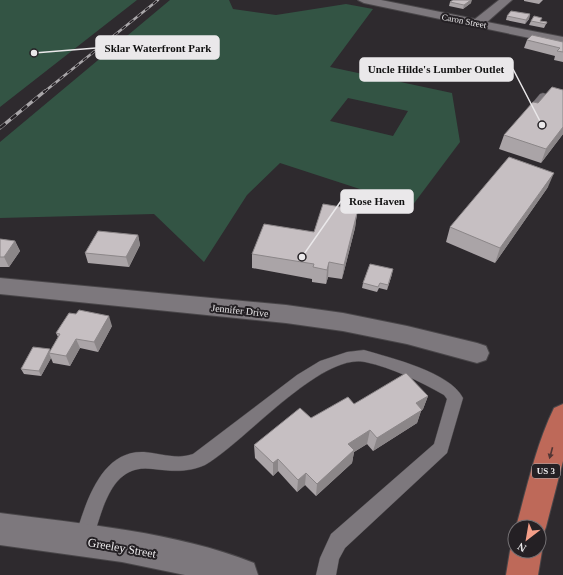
<svg xmlns="http://www.w3.org/2000/svg" width="563" height="575" viewBox="0 0 563 575" font-family="'Times New Roman',serif">
  <style>
    .green { fill: #335444; fill-rule: evenodd }
    .lines { fill: none; stroke-linecap: round; stroke-linejoin: round }
    .lane-casing { stroke: #494649; stroke-width: 1 }
    .street-casing { stroke: #494649; stroke-width: 2 }
    .primary-casing { stroke: #494649; stroke-width: 2 }
    .lane { fill: #7d787d; fill-rule: evenodd }
    .street { fill: #7d787d; fill-rule: evenodd }
    .primary { fill: #be6959; fill-rule: evenodd }
    .rail-far1-casing { stroke: #a9a6a9; stroke-width: 2.5 }
    .rail-casing { stroke: #a9a6a9; stroke-width: 3.5 }
    .rail-far1 { stroke: #242024; stroke-width: 1.5; stroke-dasharray: 5; stroke-linecap: butt }
    .rail { stroke: #242024; stroke-width: 2.5; stroke-dasharray: 7; stroke-linecap: butt }
    .wall { fill: #aaa4a7 }
    .shaded-wall { fill: #8b8688 }
    .building { fill: #c6bfc2; stroke: #8b8688 }
    .oneway { fill: #523634 }
    .labels { text-anchor: middle; stroke-width: 4; stroke-linejoin: round; paint-order: stroke }
    .far-street-label { font-size: 9px; fill: #eae8ea; stroke: #242024 }
    .shield { fill: #242024; stroke: #afacaf; stroke-width: 1 }
    .shield-label { font-size: 9px; font-weight: bold; fill: #eae8ea }
    .street-label { font-size: 10px; fill: #eae8ea; stroke: #242024 }
    .near-street-label { font-size: 12px; fill: #eae8ea; stroke: #242024 }
    .leader { fill: none; stroke: #eae8ea; stroke-width: 1.5 }
    .callout-dot { fill: #eae8ea; stroke: #242024; stroke-width: 1.5 }
    .callout { fill: #eae8ea; stroke: #eae8ea; stroke-width: 1.5 }
    .callout-label { font-size: 11px; text-anchor: middle; font-weight: bold; fill: #111 }
  </style>
  <rect width="100%" height="100%" fill="#2e2a2e"/>
  <path class="green" d="M0 0H137L0 107Z
    M170 0H229L233 9 276 15 346 4 373 9 330 67 452 93 460 142 412 206 280 163 247 195 204 262 154 214 0 218V142ZM348 98 408 111 393 136 330 121Z"/>
  <g class="lines">
    <defs>
      <path id="lane" d="M543 93 563 99V105L545 99 532 115H526L524 113 540 94Z
        M364 350C391 358 450 372 463 398L447 453 345 548 339 559 336 575H316L320 558 331 534 434 444 447 399 444 395C419 381 393 368 365 362 320 353 244 443 205 465 187 473 172 471 153 469 108 462 102 516 90 547L83 549 76 547 74 540C85 507 99 450 144 452 159 453 177 460 193 454L297 375 320 361 347 352Z"/>
      <path id="street" d="M358 0H381L475 19 499 0H512L487 22 563 37V45L364 3Z
        M0 278 286 305 343 313 407 326 477 343 486 346 489 353 486 360 477 363 407 344 343 331 286 323 0 294Z
        M0 513C82 524 177 532 254 563L258 575H185L122 562 0 545Z"/>
      <path id="primary" d="M563 404V461L546 527 542 538 539 539V527H516C527 487 536 445 554 408Z
        M515 540V551H539V544L542 551 538 575H506L510 551Z"/>
    </defs>
    <use href="#lane" class="lane-casing"/>
    <use href="#street" class="street-casing"/>
    <use href="#primary" class="primary-casing"/>
    <use href="#lane" class="lane"/>
    <use href="#street" class="street"/>
    <use href="#primary" class="primary"/>
    <defs>
      <path id="rail-far1" d="M44 92 158 0"/>
      <path id="rail" d="M0 128 45 91"/>
    </defs>
    <use href="#rail-far1" class="rail-far1-casing"/>
    <use href="#rail" class="rail-casing"/>
    <use href="#rail-far1" class="rail-far1"/>
    <use href="#rail" class="rail"/>
  </g>
  <path class="wall" d="M524 0H543L539 4 524 1Z
    M450 2 471 3 463 9 449 6Z
    M530 14 529 19 525 24 506 20 507 16Z
    M531 21H541L547 22 544 28 529 25Z
    M527 40 563 42V62L554 60 555 56 524 48Z
    M563 90V134L541 163 499 149 504 135 538 103Z
    M548 187 495 263 446 242 450 227Z
    M347 212 357 213 355 228 342 279 328 277 326 284 312 282V279L252 268V254L314 232Z
    M138 235 140 245 129 267 88 263 85 253Z
    M0 239 15 241 20 251 9 267H0Z
    M392 274 387 290 379 288 377 292 362 288 363 283Z
    M112 326 98 352 80 348 70 366 53 363 51 358 41 376 24 374 21 369 51 350 58 337 56 333Z
    M428 396 423 409 421 411 417 423 373 451 367 444 354 452 352 463 316 496 305 485 297 492 278 471 273 476 255 458 254 445 311 418 354 404Z"/>
  <path class="shaded-wall" d="M471 0H472L471 3 463 9 464 5Z
    M530 14 529 19 525 24 526 20Z
    M563 127V134L541 163 546 149Z
    M554 173 548 187 495 263 500 248Z
    M357 213 355 228 342 279 344 265Z
    M138 235 140 245 129 267 126 257Z
    M15 241 20 251 9 267 4 257Z
    M329 262 328 277 326 284 327 270Z
    M393 269 392 274 387 290 388 285Z
    M109 316 112 326 98 352 94 342Z
    M76 339 80 348 70 366 66 356Z
    M50 349 49 353 51 358 41 376 39 371Z
    M428 396 423 409 421 411 417 423 373 451 377 438 416 403Z
    M370 430 367 444 354 452 352 463 316 496 317 484 348 444Z
    M278 459V471L273 476V463Z
    M306 473 305 485 297 492 298 480Z"/>
  <path class="building" d="M453 0H471L464 5 450 2Z
    M511 11 530 14 526 20 507 16Z
    M534 16 542 18 540 21 547 22 546 24 531 21Z
    M532 35 563 42V52L557 51 560 48 527 40Z
    M552 87 563 90V127L546 149 504 135 533 102 538 103Z
    M509 157 554 173 500 248 450 227Z
    M323 204 347 208 346 212 357 213 344 265 329 262 327 270 313 267 314 264 252 254 264 224 314 232Z
    M98 231 138 235 126 257 85 253Z
    M0 239 15 241 4 257H0Z
    M370 264 393 269 388 285 380 283 378 287 363 283Z
    M79 310 109 316 94 342 76 339 66 356 49 353 60 334 56 333 69 313 76 314Z
    M33 347 50 349 39 371 21 369Z
    M406 373 428 396 416 403 422 410 377 438 370 430 348 444 354 450 317 484 306 473 298 480 278 459 273 463 254 445 300 408 311 418 348 397 354 404Z"/>
  <defs><path id="oneway-solid" d="M-6-.8H1V-3.2L6.5 0L1 3.2V.8H-6Z"/></defs>
  <use class="oneway" href="#oneway-solid" transform="translate(551 453) rotate(105)"/>
  <g class="labels">
    <g class="far-street-label">
      <text transform="translate(464 21) rotate(11)" y="3">Caron Street</text>
    </g>
    <rect class="shield" x="532" y="464" width="28" height="14" rx="3"/>
    <g class="shield-label">
      <text x="546" y="474">US 3</text>
    </g>
    <g class="street-label">
      <text transform="translate(240 310) rotate(6)" y="4">Jennifer Drive</text>
    </g>
    <g class="near-street-label">
      <text transform="translate(122 548) rotate(10)" y="4">Greeley Street</text>
    </g>
  </g>
  <path class="leader" d="M34 53L96 48M542 125L513 69M302 257L341 201"/>
  <g class="callout-dot">
    <circle cx="34" cy="53" r="4"/>
    <circle cx="542" cy="125" r="4"/>
    <circle cx="302" cy="257" r="4"/>
  </g>
  <g class="callout">
    <rect x="96" y="36" width="123" height="23" rx="4"/>
    <rect x="360" y="58" width="153" height="23" rx="4"/>
    <rect x="341" y="190" width="72" height="23" rx="4"/>
  </g>
  <g class="callout-label">
    <text x="158" y="52">Sklar Waterfront Park</text>
    <text x="436" y="73">Uncle Hilde's Lumber Outlet</text>
    <text x="377" y="205">Rose Haven</text>
  </g>
  <g transform="translate(527 539) rotate(211)"><circle r="19" fill="#242024" stroke="#737073"/>
  <path d="M0-3L7 15L0 10L-7 15Z" fill="#f49e88"/>
  <text y="-6" font-size="11" font-weight="bold" text-anchor="middle" fill="#eae8ea">N</text>
  </g>
</svg>
